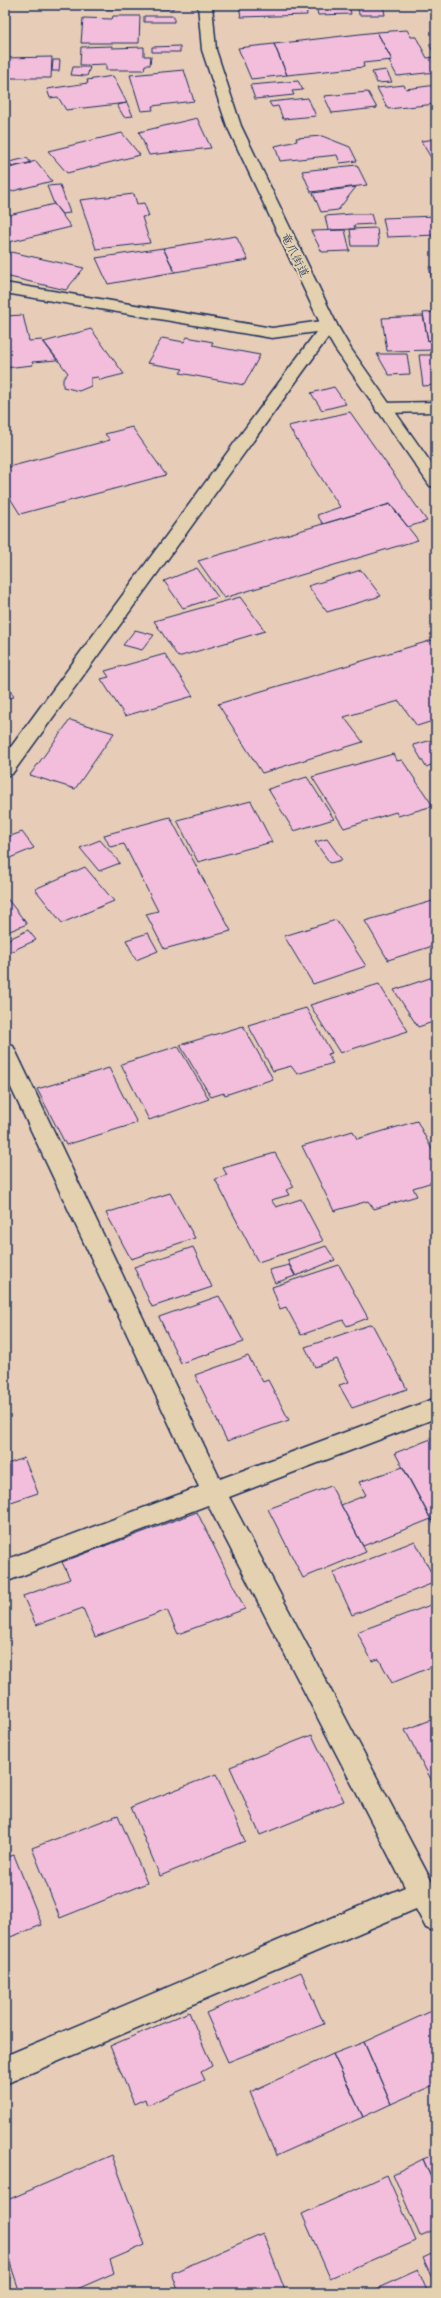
<svg xmlns="http://www.w3.org/2000/svg" width="441" height="2298" viewBox="0 0 441 2298" font-family="Sriracha,'Klee One',sans-serif">
  <style>
    .building { fill: #f2bedb; stroke: #1b2f5e }
    .lines { fill: none; stroke-linecap: round; stroke-linejoin: round }
    .minor-casing { stroke: #1b2f5e; stroke-width: 3 }
    .secondary-casing { stroke: #1b2f5e; stroke-width: 3 }
    .minor { fill: #e4d1af; fill-rule: evenodd }
    .secondary { fill: #e4d1af; fill-rule: evenodd }
    .labels { text-anchor: middle; stroke-width: 4; stroke-linejoin: round; paint-order: stroke }
    .far-street-label { font-size: 12px; fill: #1b2f5e; stroke: #e4d1af }
  </style>
  <rect width="100%" height="100%" fill="#e7cdb8"/>
  <filter id="ink" filterUnits="userSpaceOnUse"><feTurbulence type="fractalNoise" baseFrequency=".025" numOctaves="2"/><feDisplacementMap in="SourceGraphic" scale="8" xChannelSelector="R" yChannelSelector="G"/><feConvolveMatrix kernelMatrix="1 2 1 2 8 2 1 2 1" color-interpolation-filters="sRGB"/></filter>
  <g filter="url(#ink)">
    <path class="building" d="M85 5H173V9H84Z
      M239 5H306L307 15 241 17Z
      M316 5H349L351 14 318 15Z
      M358 5H383L385 15H359Z
      M113 16H140L139 43H81L83 18 112 19Z
      M144 16H174V22H144Z
      M407 30 411 37H416L427 58 436 57V72L397 76 389 61 392 60 377 32Z
      M377 32 392 60 363 63 364 67 287 75 274 44Z
      M274 44 287 75 251 79 238 48Z
      M429 44H436V55H435Z
      M112 46V48L144 47V56H151L150 65H145L144 70H106V64L80 65 81 47Z
      M180 46V52H152V47Z
      M52 57 51 78H5V58Z
      M53 60H60L59 71H52Z
      M73 67H90L87 76 71 75Z
      M184 70 194 101 152 106 153 110 141 111 130 75Z
      M386 70 392 82 377 83 372 72Z
      M113 76 127 103 66 110 58 97 50 98 47 89 88 83 87 80Z
      M298 81 303 90 292 91 294 95 255 99 250 85Z
      M404 85 406 89 436 85V104L388 109 377 88Z
      M368 92 377 108 332 113 324 96Z
      M308 98 316 116 283 119 278 106 272 107 269 102Z
      M127 103 133 116 124 117 117 105Z
      M197 118 211 148 149 155 139 132Z
      M122 133 140 155 67 173 48 151Z
      M322 136 350 147 357 161 340 163 337 155 280 161 275 146 297 141 296 138Z
      M436 139V166L421 141Z
      M27 158 31 163 12 167 9 162Z
      M36 161 52 181 5 193V169Z
      M357 165 367 185 311 192 302 171Z
      M60 185 70 213 62 214 54 204 47 186Z
      M356 187 338 210 321 212 313 193Z
      M134 194 137 204 144 203 149 216 142 217 150 243 96 249 80 200Z
      M54 204 71 227 5 243V216Z
      M352 214H371L374 224 354 225 355 229 328 230 325 216Z
      M436 216V235L387 237 383 218Z
      M377 228 379 246H352L350 229Z
      M345 230 350 251 322 252 311 231Z
      M236 236 248 260 175 272 163 248Z
      M163 248 175 272 108 284 96 258Z
      M11 252 84 268 66 290 5 276V258Z
      M429 267H436V299L435 292Z
      M436 312V340L428 341 423 313Z
      M23 315 29 341 42 340 57 360 32 362 33 365 5 368V316Z
      M423 316 428 341 434 340 436 350 387 351 382 318Z
      M91 329 124 374 100 380 98 377 91 378V386L79 391 63 387V379L68 373 44 342Z
      M187 337 213 342 211 346 260 355 244 385 180 373 183 369 147 363 162 338 184 342Z
      M377 354H407L410 374 389 375Z
      M419 355H436V385L423 386Z
      M334 387 346 404 322 410 311 393Z
      M350 412 427 521 408 527 390 504 323 524 317 515 340 507 288 426Z
      M132 427 166 475 20 514 5 490V468L110 440 105 434Z
      M390 504 418 540 224 598 198 561Z
      M197 568 218 597 183 608 164 581Z
      M361 570 381 596 327 612 308 586Z
      M240 597 265 631 178 657 154 621Z
      M135 630 154 635 142 650 123 645Z
      M436 639V720L417 726 399 701 344 717 363 742 262 773 218 704Z
      M165 654 193 696 125 716 101 679 109 677 105 671Z
      M5 680 14 697 5 699Z
      M70 720 114 733 75 789 30 775Z
      M436 739V763L426 767 413 745Z
      M393 754 397 761 402 760 433 806 398 816 396 812 344 828 312 777Z
      M307 777 334 819 294 831 268 789Z
      M251 801 272 842 198 862 177 820Z
      M170 817 231 931 164 949 146 914 158 911 124 844 110 847 104 835Z
      M22 832 34 848 5 860V838Z
      M327 839 342 860 330 863 315 842Z
      M100 840 120 863 99 871 80 848Z
      M85 867 114 901 62 923 35 889Z
      M5 896 27 924 5 933Z
      M436 900V945L388 960 365 921Z
      M336 920 366 966 313 984 284 936Z
      M28 930 36 940 5 954V941Z
      M148 933 158 951 136 960 126 940Z
      M436 976V1021L418 1027 394 990Z
      M379 984 408 1031 340 1053 310 1005Z
      M306 1008 332 1053 327 1054 333 1063 297 1074 291 1066 273 1071 248 1025Z
      M243 1026 273 1079 225 1095 224 1093 211 1097 180 1045Z
      M178 1046 209 1099 149 1120 121 1064Z
      M109 1068 137 1123 66 1145 37 1089Z
      M417 1121 436 1157V1181L413 1188 417 1196 374 1209 368 1201 334 1211 302 1146 353 1131 357 1139Z
      M275 1153 294 1187 286 1190 289 1195 271 1200 276 1207 301 1199 323 1241 258 1262 215 1179 227 1175 223 1168Z
      M170 1193 195 1238 131 1259 106 1213Z
      M326 1246 335 1260 296 1276 287 1260Z
      M193 1247 212 1287 152 1307 134 1267Z
      M289 1265 295 1276 275 1283 269 1270Z
      M339 1265 368 1318 347 1326 343 1320 301 1335 286 1307 280 1309 272 1287Z
      M219 1296 244 1342 181 1363 159 1317Z
      M372 1324 407 1389 352 1408 339 1385 349 1382 337 1359 315 1367 305 1347Z
      M248 1356 263 1382 268 1380 289 1420 227 1441 195 1375Z
      M436 1437V1529L395 1453Z
      M24 1458 38 1493 5 1504V1465Z
      M403 1467 431 1519 363 1546 341 1505 366 1495 359 1482Z
      M331 1486 366 1552 303 1578 268 1509Z
      M197 1512 245 1609 178 1634 167 1610 95 1637 83 1608 36 1625 23 1596 70 1579 62 1562Z
      M415 1541 436 1582 352 1615 333 1573Z
      M436 1603V1665L392 1683 379 1659 372 1661 357 1632Z
      M436 1718V1784L434 1785 405 1730Z
      M312 1735 344 1801 260 1835 230 1767Z
      M216 1774 245 1841 160 1876 131 1807Z
      M118 1815 147 1883 60 1918 32 1848Z
      M14 1855 42 1925 5 1939V1858Z
      M301 1972 324 2024 228 2062 206 2013Z
      M436 2009V2084L391 2104 364 2042Z
      M189 2012 212 2066 201 2072 205 2080 147 2105 145 2099 134 2104 110 2046Z
      M364 2042 391 2104 363 2117 333 2054Z
      M333 2054 363 2117 276 2156 250 2092Z
      M436 2154V2189L423 2159Z
      M112 2155 145 2245 110 2260 114 2273 68 2293H20L5 2248V2201Z
      M423 2159 436 2189V2229L420 2236 393 2174Z
      M387 2175 416 2241 330 2278 302 2214Z
      M263 2233 286 2293H179L172 2273Z
      M436 2252V2286L423 2258Z
      M418 2270 428 2293H367Z"/>
    <g class="lines">
      <defs>
        <path id="minor" d="M5 283 272 328 329 320 335 322 337 325 12 774 5 776V755L316 332 272 338 5 293Z
          M436 402V412L383 413 377 412 375 408 377 404 383 403Z
          M5 1044 13 1046 16 1052 220 1479 436 1398V1418L229 1497 433 1884 436 1891V1932L426 1928 416 1909 5 2084V2056L405 1887 208 1505 5 1582V1560L199 1487 5 1075Z"/>
        <path id="secondary" d="M198 5H212L216 50 241 126 337 325 351 349 436 470V487L430 486 335 349 321 325 227 126 202 50Z"/>
      </defs>
      <use href="#minor" class="minor-casing"/>
      <use href="#secondary" class="secondary-casing"/>
      <use href="#minor" class="minor"/>
      <use href="#secondary" class="secondary"/>
    </g>
  </g>
  <g class="labels">
    <g class="far-street-label">
      <text transform="translate(295 255) rotate(64)" y="4">竜爪街道</text>
    </g>
  </g>
  <rect width="441" height="2298" fill="none" stroke="#e4d1af" stroke-width="20"/>
  <rect x="10" y="10" width="421" height="2278" fill="none" stroke="#1b2f5e" stroke-width="1.5" filter="url(#ink)"/>
</svg>
